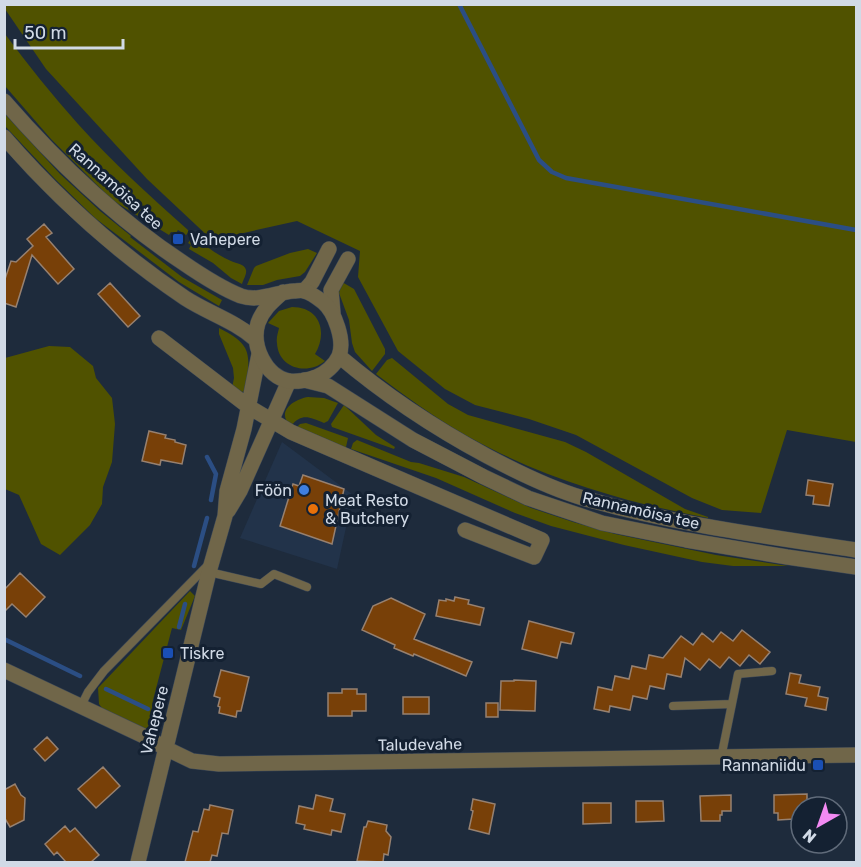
<svg xmlns="http://www.w3.org/2000/svg" width="861" height="867" viewBox="0 0 861 867" font-family="Rubik,sans-serif">
  <style>
    .built { fill: #22334a }
    .green { fill: #505200 }
    .lines { fill: none; stroke-linecap: round; stroke-linejoin: round }
    .stream { stroke: #2b4e84; stroke-width: 4.5 }
    .building { fill: #784008; stroke: #978170; stroke-width: 1.5 }
    .service-casing { stroke: #3b4757; stroke-width: 9 }
    .minor-casing { stroke: #3b4757; stroke-width: 16 }
    .tertiary-casing { stroke: #3b4757; stroke-width: 16 }
    .service { stroke: #706649; stroke-width: 8 }
    .minor { stroke: #706649; stroke-width: 15 }
    .tertiary { stroke: #706649; stroke-width: 15 }
    .transit-dot { fill: #1a4fb4; stroke: #142132; stroke-width: 2 }
    .shop-dot { fill: #3f7fe0; stroke: #142132; stroke-width: 2 }
    .food-dot { fill: #e8710a; stroke: #142132; stroke-width: 2 }
    .labels { text-anchor: middle; stroke-width: 6; stroke-linejoin: round; paint-order: stroke }
    .street-label { font-size: 16px; fill: #d1dae6; stroke: #142132 }
    .poi-label { font-size: 16px; fill: #d1dae6; stroke: #142132; text-anchor: start }
  </style>
  <rect width="100%" height="100%" fill="#1e2b3c"/>
  <path class="built" d="M282 442 353 495 337 569 240 538Z"/>
  <path class="green" d="M4 5H856V442L787 430 761 513 722 510 692 498 576 435 529 419 475 405 445 389 398 351 358 277 360 251 297 221 212 240 147 179 46 69 5 9Z
    M5 34C28 65 52 95 78 124 112 162 150 196 188 230V233L186 235 178 230 176 233 171 232 169 235 112 200 51 139 5 86Z
    M4 113 60 174 100 211 131 236 130 237 182 277 222 300 219 306 179 282 95 218 55 179 5 126Z
    M192 237H194C206 246 217 255 231 261 235 263 245 264 246 270 247 274 243 280 242 284L231 278 213 263 189 249 191 245 188 243Z
    M308 249 317 253 305 272 300 276 277 280 263 285H247L254 268 256 266 290 253Z
    M342 282 354 289 385 349V354L372 371 355 352 352 343 349 320 339 293 340 287Z
    M292 307C320 307 328 332 315 354L325 361C307 376 278 368 277 343 276 338 278 333 279 328L268 323 279 311Z
    M219 328C253 345 250 354 246 389L243 392 232 388 234 378 233 368 219 334Z
    M49 346 70 347 93 366 96 378 112 398 115 424 112 462 103 487 102 504 90 525 60 555 41 544 19 495 5 489V358Z
    M392 358 448 404 468 415 565 442 586 452 685 509 708 517V518C624 502 542 478 467 436 435 418 405 396 376 374L387 360Z
    M308 397 324 398 338 403 328 421 324 423C309 417 302 413 291 426 275 412 294 399 308 397Z
    M344 405 376 435 395 447 394 449 332 427 331 424Z
    M306 423 348 438 346 447 344 448 296 428 300 424Z
    M357 440 411 462 419 463 464 477 531 508 573 522 615 534 716 555 788 566H733L702 562 624 545 551 526 515 513 436 478 351 449 353 443Z
    M190 591 195 596 181 630 172 628 153 700 149 728H139L105 712 99 704 98 688Z"/>
  <g class="lines">
    <path class="stream" d="M459 4 539 160 552 172 566 178 856 230
      M207 457 216 474 211 500
      M194 566 207 518
      M179 627 185 604
      M4 639 80 676
      M106 689 148 709
      M158 714H159L160 712"/>
  </g>
  <path class="building" d="M44 224 52 233 46 237 74 269 58 284 32 255 16 307 4 303V282L11 261 16 262 33 246 27 239Z
    M110 283 140 316 128 327 98 294Z
    M149 431 166 435 165 438 175 440V442L186 445 182 464 161 460 160 465 142 461Z
    M303 475 344 489 332 544 280 526 293 484 299 486Z
    M808 480 833 484 829 506 813 504 814 496 806 495Z
    M20 573 45 597 26 617 12 604 4 612V590Z
    M455 597 469 600 468 604 484 608 480 625 436 616 439 600 446 601V599L454 601Z
    M391 598 425 614 414 639 472 662 466 676 414 654 413 656 394 648 395 645 362 630 373 606Z
    M529 621 574 633 571 644 561 642 557 658 522 649Z
    M742 630 770 652 760 664 749 655 740 666 729 657 720 668 709 659 700 670 685 658 681 677 667 674 664 689 650 686 647 699 633 696 630 710 610 706 609 712 594 709 598 687 612 690 615 676 629 679 632 666 646 669 649 655 663 658 681 636 693 645 702 633 713 642 721 632 733 641Z
    M221 670 249 677 241 711H237L236 717 219 713 220 707 218 706 220 698 214 696Z
    M790 673 801 675 799 683 820 687 818 696 828 698 826 710 805 706 807 698 786 694Z
    M514 680 536 681 535 711 500 710 501 681H514Z
    M342 689H357V694H366V711H352V716H328V693H342Z
    M403 697H429V714H403Z
    M486 703H498V717H486Z
    M47 737 58 749 45 761 34 749Z
    M103 767 120 786 96 808 78 789Z
    M15 784 21 795 25 798 24 820 10 827 4 817V790Z
    M807 794V807H801V810H799V813H794V819L778 820V813H774V795Z
    M316 795 333 799 330 811 345 814 341 832 332 830 331 835 304 829 305 825 296 823 299 806 313 809Z
    M731 795V811H722V815H720V821H701L700 796Z
    M473 799 495 804 489 834 469 829 473 811 471 810Z
    M636 801H663L664 821 636 822Z
    M583 803H611V823L583 824Z
    M210 805 233 810 228 834 222 833 217 856 212 855 210 862H185L193 831 198 832 204 809 209 810Z
    M368 821 387 825 386 831 391 837 388 855 384 854 383 862 357 861 364 827H366Z
    M65 826 70 832 75 828 99 855 91 862H66L57 852 54 855 45 844Z"/>
  <g class="lines">
    <defs>
      <path id="service" d="M209 572 261 584 274 574 307 587
        M81 706 88 692 104 671 208 565
        M673 706 732 704
        M721 758 738 674 772 671"/>
      <path id="minor" d="M304 291 312 282 329 249
        M333 313 331 290 348 259
        M159 338 249 407 291 432 542 540 534 557 465 530
        M228 511 240 491 289 381
        M4 670 148 738 165 748 192 761 219 764 856 755
        M138 862 209 572 225 516 227 491 244 429 259 354"/>
      <path id="tertiary" d="M4 101C57 162 115 218 182 262 198 273 223 289 241 296 259 302 277 292 294 291 297 291 301 290 304 291 309 292 319 299 323 302 335 312 345 341 339 356 335 365 325 374 316 377 309 380 297 382 289 381 265 376 251 345 258 323 263 309 273 301 283 292
        M4 137C57 198 118 253 185 298 208 313 235 321 255 339
        M339 356C385 395 433 427 487 456 517 472 549 488 583 498 672 524 765 536 856 550
        M304 380 328 386 413 440 484 477 528 498 602 523 686 540 787 557 856 567"/>
    </defs>
    <use href="#service" class="service-casing"/>
    <use href="#minor" class="minor-casing"/>
    <use href="#tertiary" class="tertiary-casing"/>
    <use href="#service" class="service"/>
    <use href="#minor" class="minor"/>
    <use href="#tertiary" class="tertiary"/>
  </g>
  <g class="transit-dot">
    <rect x="172" y="233" width="12" height="12" rx="3"/>
    <rect x="162" y="647" width="12" height="12" rx="3"/>
    <rect x="812" y="759" width="12" height="12" rx="3"/>
  </g>
  <circle class="shop-dot" cx="304" cy="490" r="6"/>
  <circle class="food-dot" cx="313" cy="509" r="6"/>
  <g class="labels">
    <g class="street-label">
      <text transform="translate(116 186) rotate(42)" y="6">Rannamõisa tee</text>
      <text transform="translate(641 510) rotate(13)" y="6">Rannamõisa tee</text>
      <text transform="translate(154 720) rotate(-76)" y="6">Vahepere</text>
      <text transform="translate(420 744) rotate(-1)" y="6">Taludevahe</text>
    </g>
    <g class="poi-label">
      <text x="190" y="245">Vahepere</text>
      <text x="292" y="496" text-anchor="end">Föön</text>
      <text x="325" y="506">Meat Resto<tspan x="325" dy="18">&amp; Butchery</tspan></text>
      <text x="180" y="659">Tiskre</text>
      <text x="806" y="771" text-anchor="end">Rannaniidu</text>
    </g>
  </g>
  <rect width="861" height="867" fill="none" stroke="#d1dae6" stroke-width="12"/>
  <g transform="translate(819 825) rotate(220)"><circle r="28" fill="#142132" stroke="#606b7a" stroke-width="1.5"/>
  <path d="M0-4.5L10 22L0 15L-10 22Z" fill="#f28af3"/>
  <text y="-9" font-size="16" font-weight="bold" text-anchor="middle" fill="#d1dae6">N</text>
  </g>
  <path d="M15 39v9h108v-9" fill="none" stroke="#d1dae6" stroke-width="3"/>
  <text x="24" y="39" font-size="18" fill="#d1dae6" stroke="#142132" stroke-width="4.5" paint-order="stroke">50 m</text>
</svg>
